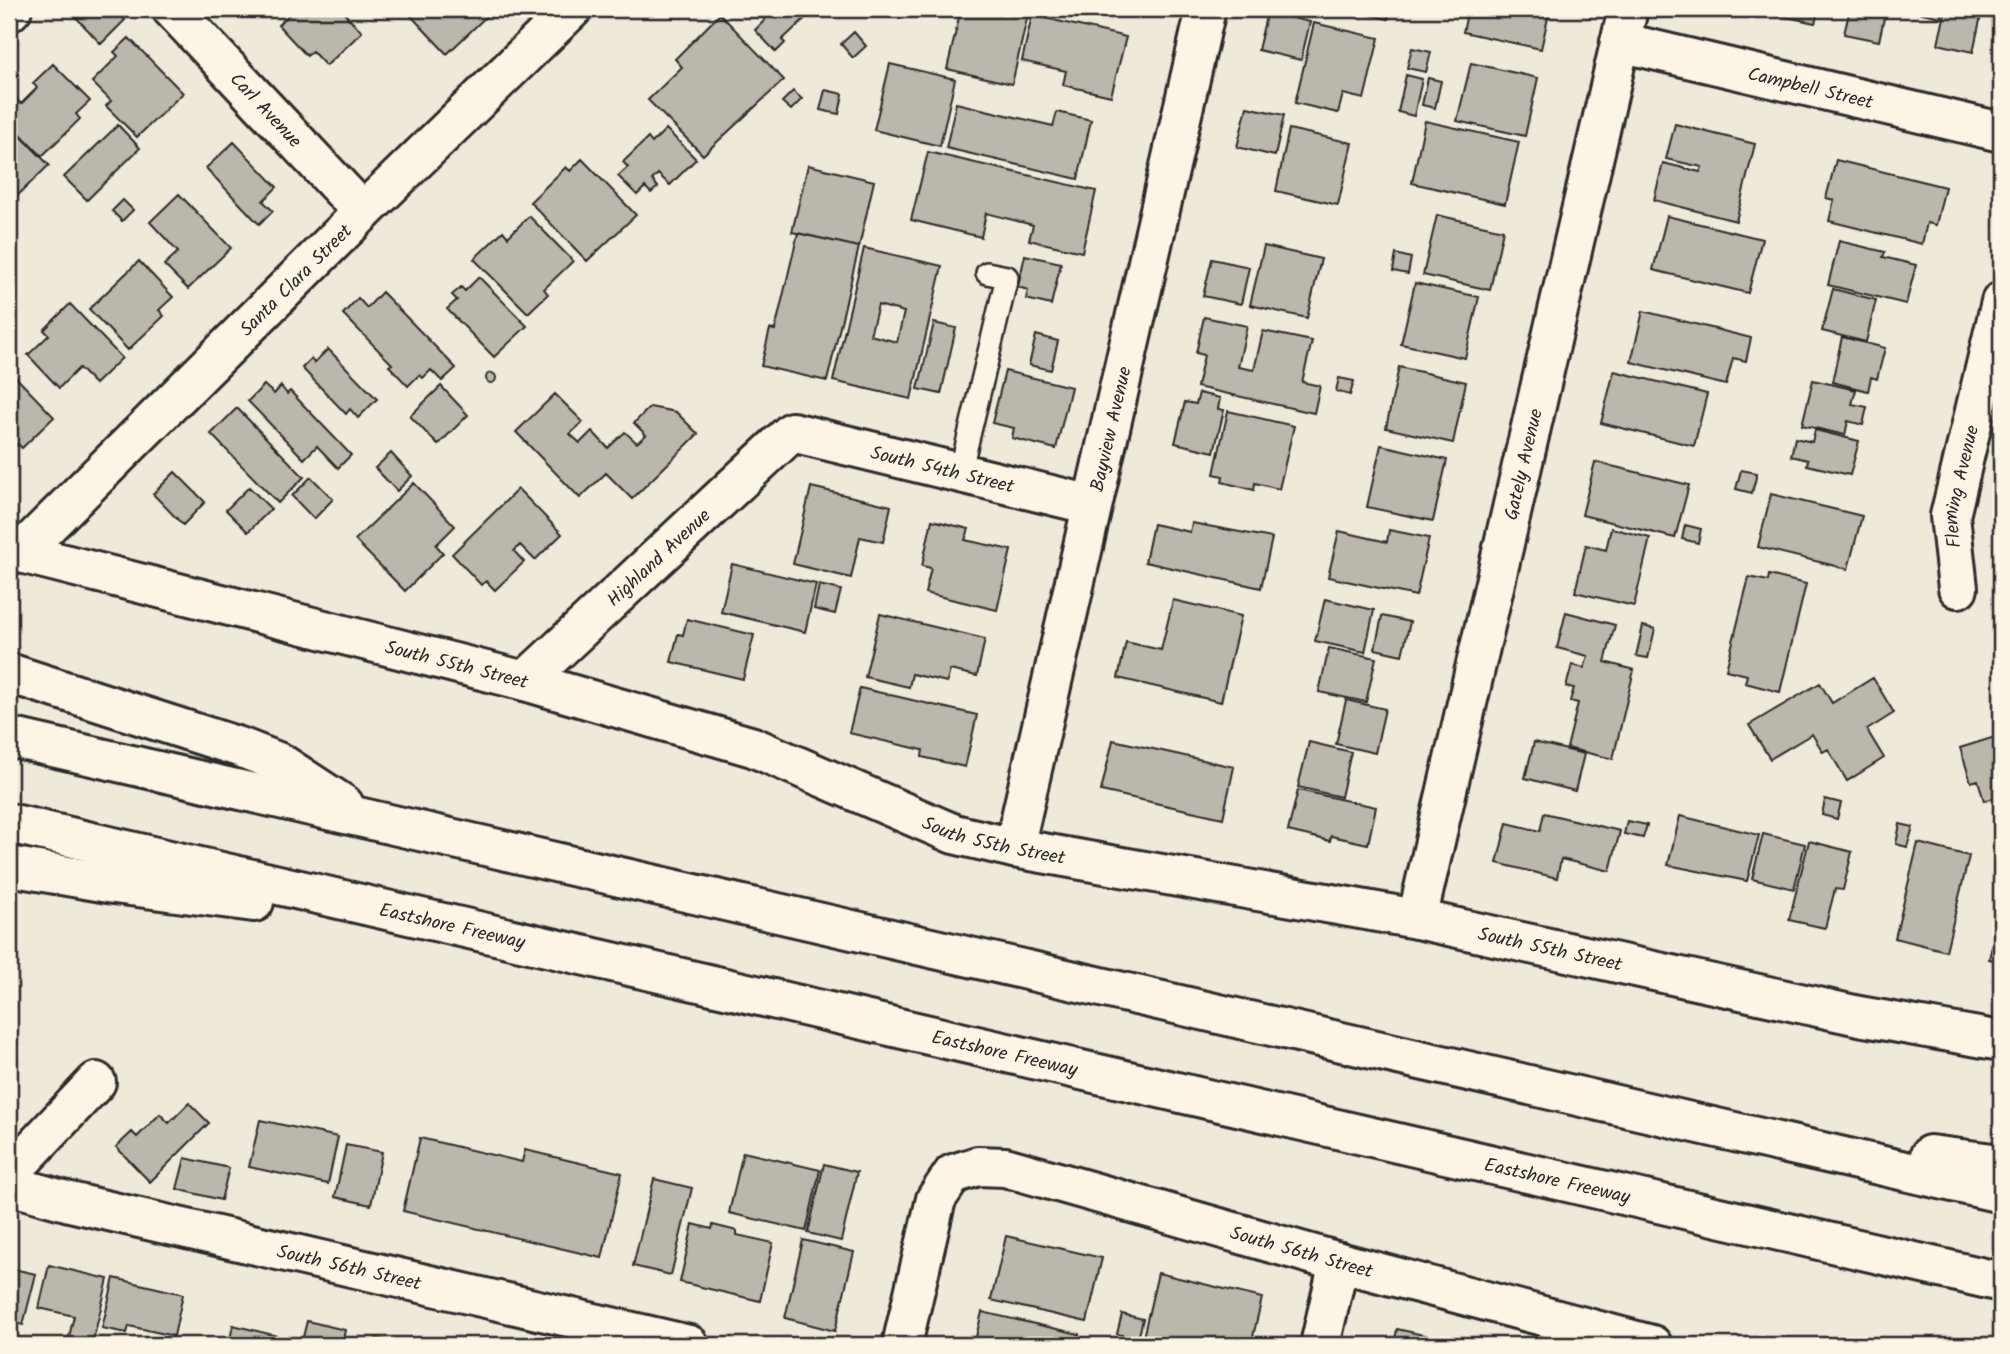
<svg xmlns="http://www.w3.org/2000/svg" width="2010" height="1354" viewBox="0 0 2010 1354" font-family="Kalam,sans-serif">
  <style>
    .building { fill: #bcb7ac; stroke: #2b2b2b; stroke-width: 2; fill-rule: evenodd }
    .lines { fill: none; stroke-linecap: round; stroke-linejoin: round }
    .service-casing { stroke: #2b2b2b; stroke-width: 26 }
    .minor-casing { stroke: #2b2b2b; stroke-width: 44 }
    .tertiary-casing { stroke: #2b2b2b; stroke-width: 44 }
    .motorway-casing { stroke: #2b2b2b; stroke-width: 44 }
    .service { stroke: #fcf5e5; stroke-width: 21 }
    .minor { stroke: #fcf5e5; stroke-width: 38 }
    .tertiary { stroke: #fcf5e5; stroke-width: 38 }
    .motorway { stroke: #fcf5e5; stroke-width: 38 }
    .labels { text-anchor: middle; stroke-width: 5; stroke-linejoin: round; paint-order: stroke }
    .street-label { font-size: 19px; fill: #2b2b2b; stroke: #fcf5e5 }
  </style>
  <rect width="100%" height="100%" fill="#efe9da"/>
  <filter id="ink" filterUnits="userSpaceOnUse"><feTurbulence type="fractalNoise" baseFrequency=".0143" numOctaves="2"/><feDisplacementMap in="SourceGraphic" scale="14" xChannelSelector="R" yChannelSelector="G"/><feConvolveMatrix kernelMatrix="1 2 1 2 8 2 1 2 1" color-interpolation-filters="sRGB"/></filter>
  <g filter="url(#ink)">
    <path class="building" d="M75 9H114L125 20 101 44 71 12Z
      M295 9H348L344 13 362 32 326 66 312 51 307 56 278 25Z
      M419 9H494L447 54 411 16Z
      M762 9H815L782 40 785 43 776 52 755 30 765 20 759 14 763 10Z
      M961 9H1005L1028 14 1012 84 947 69Z
      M1343 9H1390L1388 19Z
      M1468 9H1550L1541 49 1463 32Z
      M1763 9H1819L1815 23 1763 12Z
      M1850 9H1886L1879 41 1844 34Z
      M1903 9H1942L1941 17Z
      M1946 9H1993L1992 13 1982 11 1973 52 1938 44Z
      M1267 12 1310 22 1301 60 1258 50Z
      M720 14 784 80 703 155 648 100 682 67 675 59Z
      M1032 15 1126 37 1111 96 1063 85 1066 71 1022 61Z
      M1314 23 1379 38 1364 99 1343 94 1338 113 1295 103Z
      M854 32 866 46 853 58 841 44Z
      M129 38 183 93 137 137 106 106 111 101 92 82 118 56 114 52Z
      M1412 48 1431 52 1426 72 1407 68Z
      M1471 63 1538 78 1525 136 1457 121Z
      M53 64 90 101 76 114 80 119 42 156 10 123 14 120 9 115V91L21 104 37 88 33 83Z
      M890 64 955 79 940 146 874 130Z
      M1406 75 1422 79 1414 116 1398 112Z
      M1428 78 1441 81 1435 108 1422 105Z
      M825 90 843 94 839 114 820 110Z
      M793 91 802 99 791 110 782 102Z
      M956 103 1053 126 1057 112 1091 120 1078 179 946 148Z
      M1247 107 1284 115 1275 156 1237 147Z
      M1425 121 1519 142 1505 204 1412 183Z
      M9 124 49 165 10 203 9 201Z
      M1675 124 1755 144 1736 221 1654 200 1663 163 1700 172 1702 167 1666 159Z
      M118 125 140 148 87 200 64 177Z
      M666 129 696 159 670 185 658 174 652 180 658 187 651 193 645 187 637 195 618 176 628 167 623 162 648 138 652 143Z
      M1289 129 1352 143 1338 205 1276 191Z
      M234 142 277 187 263 201 273 211 259 224 206 168Z
      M928 152 1096 191 1082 252 1029 240 1033 225 986 213 981 237 911 220Z
      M582 159 636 215 587 261 530 202 566 167 570 171Z
      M1836 160 1945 187 1936 225 1927 223 1922 244 1829 221 1834 200 1826 198Z
      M808 165 874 181 859 247 792 232Z
      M179 194 231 248 188 289 164 265 178 252 150 222Z
      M123 200 133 210 122 221 112 211Z
      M1437 215 1503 230 1490 290 1423 275Z
      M529 216 573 261 544 289 548 294 528 313 474 259 503 231 508 237Z
      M1667 216 1762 239 1748 293 1653 270Z
      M798 233 859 247 827 381 761 366 770 329 775 330Z
      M1839 241 1885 252 1883 257 1916 265 1906 304 1828 285Z
      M1264 246 1321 259 1307 318 1250 305Z
      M864 248 942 266 911 399 833 381ZM878 305 904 312 897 342 870 335Z
      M1396 254 1411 258 1408 274 1393 271Z
      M1025 255 1061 263 1051 305 1026 299 1028 290 1018 287Z
      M1212 259 1249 267 1241 304 1203 296Z
      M139 261 173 297 159 310 164 316 128 350 89 309Z
      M479 277 527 326 494 357 447 309 457 300 452 295 461 287 465 291Z
      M1415 283 1479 297 1465 358 1401 344Z
      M1833 289 1876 300 1866 342 1822 331Z
      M382 292 456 368 442 381 431 370 423 378 419 375 408 386 389 366 392 364 343 314 358 298 367 308Z
      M70 304 122 358 95 384 79 368 59 388 28 355 49 335 44 330Z
      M1643 311 1751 338 1746 361 1733 358 1726 385 1631 362Z
      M1204 317 1247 326 1238 367 1254 370 1263 331 1312 341 1302 382 1320 386 1314 413 1197 387 1204 355 1196 353Z
      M934 323 956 328 941 394 918 389Z
      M1036 335 1058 341 1051 370 1029 365Z
      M1842 337 1885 348 1877 379 1871 377 1868 391 1832 382Z
      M328 349 377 399 358 418 350 409 346 414 302 368 311 359 314 363Z
      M1399 367 1466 382 1453 443 1386 428Z
      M9 370 54 417 22 448 18 444 11 450 9 447Z
      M1005 371 1071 387 1056 449 1012 438 1014 428 992 423Z
      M1614 371 1707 394 1694 446 1601 423Z
      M486 378a5 5 0 1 1 10 0a5 5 0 1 1-10 0Z
      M1339 378 1354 381 1350 395 1336 391Z
      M1813 380 1856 390 1852 404 1867 407 1863 425 1848 421 1845 435 1802 425Z
      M264 385 274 394 281 386 287 394 290 391 351 455 338 468 317 446 304 459 248 401Z
      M441 386 468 415 438 445 410 416Z
      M1199 393 1220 398 1218 409 1224 410 1214 452 1175 443 1185 402 1196 404Z
      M555 394 583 422 570 434 580 443 592 431 608 448 625 432 637 443 646 435 634 423 650 407 676 412 698 434 632 499 606 473 580 498 516 432Z
      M237 408 304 477 278 503 211 434Z
      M1228 411 1294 426 1279 489 1255 483 1254 490 1222 482 1223 476 1214 474Z
      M1815 430 1859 441 1850 475 1807 465 1808 460 1791 456 1795 438 1812 442Z
      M1381 445 1447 460 1433 521 1367 507Z
      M391 453 412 476 397 491 375 468Z
      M1595 462 1689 485 1675 538 1582 515Z
      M1741 470 1757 473 1752 493 1736 489Z
      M175 472 205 502 183 525 153 494Z
      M311 477 333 499 314 519 292 496Z
      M414 483 455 526 436 545 443 553 405 591 355 540Z
      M249 487 271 509 248 532 226 510Z
      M811 487 891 506 883 542 860 537 851 578 793 564Z
      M518 489 562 534 535 560 520 545 514 551 524 562 495 590 486 581 481 585 452 554Z
      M1771 494 1862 516 1848 569 1758 547Z
      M932 520 969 529 965 540 1011 550 997 610 925 593 931 568 922 566Z
      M1192 523 1272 538 1261 588 1145 562 1153 524 1190 532Z
      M1685 525 1701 529 1698 543 1682 539Z
      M1611 528 1650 538 1634 606 1575 592 1586 545 1606 550Z
      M1389 530 1429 538 1416 596 1328 577 1339 531 1387 542Z
      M732 564 816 584 805 632 721 612Z
      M1769 575 1806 584 1780 692 1745 683 1747 675 1726 670 1749 577 1768 581Z
      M819 585 841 590 835 614 814 609Z
      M1325 599 1374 610 1365 652 1315 641Z
      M1173 600 1241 616 1221 702 1118 678 1126 642 1161 650Z
      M1566 612 1615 625 1605 662 1634 670 1613 759 1567 748 1578 703 1570 701 1574 688 1566 687 1572 665 1584 668 1588 656 1557 648Z
      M880 614 985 639 977 676 950 670 947 682 912 674 909 687 865 677Z
      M1382 616 1410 622 1402 655 1375 649Z
      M687 619 754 635 743 679 671 662 678 634 683 635Z
      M1643 626 1655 629 1648 658 1636 656Z
      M1329 648 1376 658 1366 702 1319 692Z
      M1873 678 1894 713 1867 730 1884 758 1847 781 1828 749 1823 752 1812 734 1770 759 1749 725 1820 683 1832 703Z
      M860 688 977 715 965 767 922 757 923 750 849 733Z
      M1346 700 1385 709 1375 753 1336 744Z
      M2001 735V796L1984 801 1978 780 1971 782 1960 748Z
      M1113 740 1234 767 1223 818 1101 791Z
      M1309 742 1351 752 1341 797 1298 787Z
      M1534 742 1584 754 1575 791 1525 778Z
      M1298 790 1376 807 1368 844 1331 836 1330 841 1288 831Z
      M1825 799 1841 803 1837 819 1822 815Z
      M1544 813 1620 831 1610 871 1561 859 1557 878 1497 863 1507 823 1540 831Z
      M1680 816 1759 835 1747 881 1668 865Z
      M1627 821 1647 825 1643 838 1624 834Z
      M1900 824 1913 827 1907 847 1896 844Z
      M1763 834 1805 844 1794 889 1752 879Z
      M1809 841 1852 852 1843 890 1835 889 1825 928 1789 920Z
      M1918 843 1969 856 1946 951 1895 938Z
      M2001 908V962L1989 959Z
      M189 1103 209 1123 150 1182 116 1147 132 1132 137 1137 160 1114 169 1123Z
      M260 1120 338 1137 328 1184 249 1167Z
      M420 1138 522 1162 525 1150 622 1173 602 1258 403 1211Z
      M346 1145 382 1152 371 1205 335 1197Z
      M743 1152 820 1170 806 1231 729 1213Z
      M185 1158 229 1168 221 1200 177 1189Z
      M824 1164 857 1172 841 1241 808 1233Z
      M654 1179 692 1188 671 1275 633 1266Z
      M693 1224 712 1229 713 1225 737 1231V1235L773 1243 760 1301 680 1282Z
      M1006 1236 1102 1258 1087 1322 991 1300Z
      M803 1240 854 1252 835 1331 785 1318Z
      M49 1265 108 1279 92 1345H67L74 1316 39 1308Z
      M9 1268 36 1274 23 1325 10 1321 9 1326Z
      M1158 1273 1262 1298 1251 1345H1157L1142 1342Z
      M114 1278 183 1294 174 1336 129 1326 127 1333 102 1328Z
      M982 1312 1079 1334 1077 1345H974Z
      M1122 1314 1143 1319 1138 1339 1117 1334Z
      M307 1321 345 1330 342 1345H301Z
      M233 1325 277 1336 275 1345H229Z
      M1397 1329 1468 1345H1394Z
      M376 1338 408 1345H374Z"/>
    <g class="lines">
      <defs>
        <path id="service" d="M960 473 1007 277 987 273"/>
        <g id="minor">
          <path id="s1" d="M172 9 363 212"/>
          <path d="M9 12 12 9"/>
          <path id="s2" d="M1620 42 2001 132"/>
          <path id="s3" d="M20 553 363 212 572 9"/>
          <path id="s4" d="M1958 588 1950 516 2001 302"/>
          <path id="s5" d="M525 681 792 432 1092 505"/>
          <path id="s6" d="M1417 919 1628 9"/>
          <path d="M9 1174 96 1082"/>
          <path id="s7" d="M9 1185 70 1202 689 1345"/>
          <path id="s8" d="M902 1345 936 1199 953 1174 978 1166 1005 1167 1339 1262 1652 1345"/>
          <path d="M1320 1345 1339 1262"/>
        </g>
        <g id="tertiary">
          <path id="s9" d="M9 550 525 681 753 747 954 834 1014 848 1417 919 1859 1016 2001 1041"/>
          <path id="s10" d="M1014 848 1206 9"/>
        </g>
        <g id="motorway">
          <path d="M9 673 242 748 280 763 344 805"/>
          <path d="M9 737 2001 1193"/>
          <path id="s11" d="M9 823 2001 1282"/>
          <path d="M9 866 114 884 254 902"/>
          <path d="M1930 1155 2001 1164"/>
        </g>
      </defs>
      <use href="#service" class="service-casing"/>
      <use href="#minor" class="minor-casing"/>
      <use href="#tertiary" class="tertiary-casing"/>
      <use href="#motorway" class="motorway-casing"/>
      <use href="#service" class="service"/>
      <use href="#minor" class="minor"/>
      <use href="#tertiary" class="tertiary"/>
      <use href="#motorway" class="motorway"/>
    </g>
  </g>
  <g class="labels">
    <g class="street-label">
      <text dy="7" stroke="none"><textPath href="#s2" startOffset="196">Campbell Street</textPath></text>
      <text dy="7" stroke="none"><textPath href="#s1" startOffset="138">Carl Avenue</textPath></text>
      <text dy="7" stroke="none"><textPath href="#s3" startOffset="388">Santa Clara Street</textPath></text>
      <text dy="7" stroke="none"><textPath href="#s10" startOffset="430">Bayview Avenue</textPath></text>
      <text dy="7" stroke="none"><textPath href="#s6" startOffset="467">Gately Avenue</textPath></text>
      <text dy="7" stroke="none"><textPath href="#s5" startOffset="520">South 54th Street</textPath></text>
      <text dy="7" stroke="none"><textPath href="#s4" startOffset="103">Fleming Avenue</textPath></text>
      <text dy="7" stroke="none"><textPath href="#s5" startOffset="182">Highland Avenue</textPath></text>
      <text dy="7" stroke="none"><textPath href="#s9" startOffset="462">South 55th Street</textPath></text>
      <text dy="7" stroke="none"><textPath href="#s9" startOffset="1029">South 55th Street</textPath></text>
      <text dy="7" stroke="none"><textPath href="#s11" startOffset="455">Eastshore Freeway</textPath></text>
      <text dy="7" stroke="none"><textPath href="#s9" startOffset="1596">South 55th Street</textPath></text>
      <text dy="7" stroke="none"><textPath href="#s11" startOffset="1022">Eastshore Freeway</textPath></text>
      <text dy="7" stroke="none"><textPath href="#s11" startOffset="1589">Eastshore Freeway</textPath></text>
      <text dy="7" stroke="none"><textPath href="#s8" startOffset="542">South 56th Street</textPath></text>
      <text dy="7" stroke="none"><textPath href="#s7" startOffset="350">South 56th Street</textPath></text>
    </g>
  </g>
  <rect width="2010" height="1354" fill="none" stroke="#fcf5e5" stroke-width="35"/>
  <rect x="18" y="18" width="1975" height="1319" fill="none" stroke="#2b2b2b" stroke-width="2.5" filter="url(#ink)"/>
</svg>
